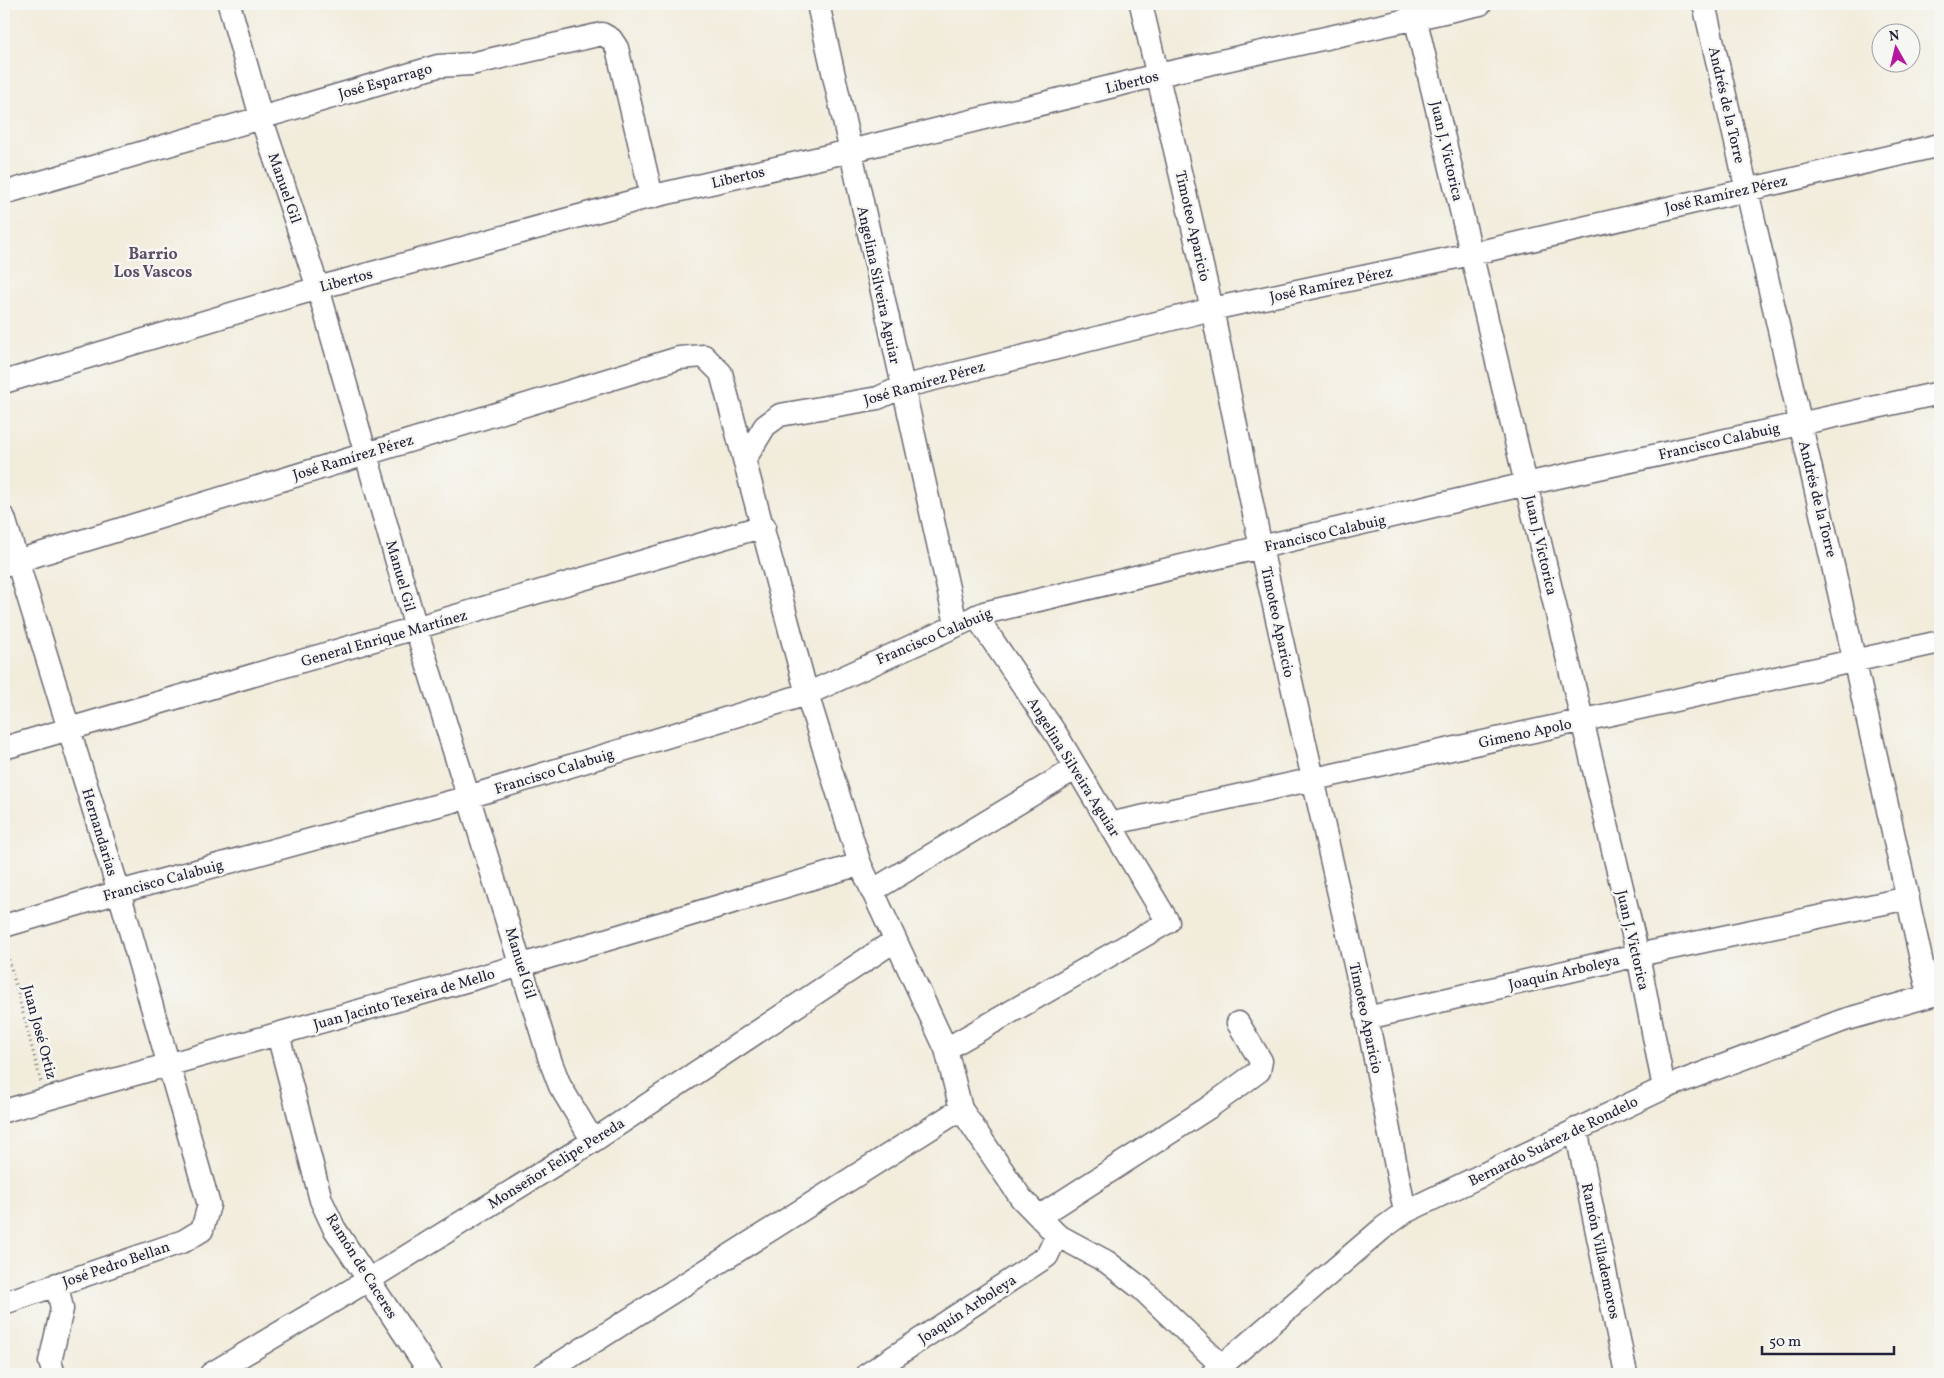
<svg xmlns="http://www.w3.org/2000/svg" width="1944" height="1378" viewBox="0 0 1944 1378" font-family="Vollkorn,serif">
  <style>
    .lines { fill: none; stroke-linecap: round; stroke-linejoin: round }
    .minor-casing { stroke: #6b6973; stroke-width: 25 }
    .path { stroke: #6b6973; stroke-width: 3; stroke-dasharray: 1 4; stroke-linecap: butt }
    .minor { stroke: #fff; stroke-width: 22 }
    .labels { text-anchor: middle; stroke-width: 5; stroke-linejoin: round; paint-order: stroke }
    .street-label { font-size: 15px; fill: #22223b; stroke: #f6f6f2 }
    .neighbourhood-label { font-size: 16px; font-weight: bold; fill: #5c4d66; stroke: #f6f6f2 }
  </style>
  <rect width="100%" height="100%" fill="#f6f6f2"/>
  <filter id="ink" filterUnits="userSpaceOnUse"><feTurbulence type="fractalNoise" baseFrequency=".02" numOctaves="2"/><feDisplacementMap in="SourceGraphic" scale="10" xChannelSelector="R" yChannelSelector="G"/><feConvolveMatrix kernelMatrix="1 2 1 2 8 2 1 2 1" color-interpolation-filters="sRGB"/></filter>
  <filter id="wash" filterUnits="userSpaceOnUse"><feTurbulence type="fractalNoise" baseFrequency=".0096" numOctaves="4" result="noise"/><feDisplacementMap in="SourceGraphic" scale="20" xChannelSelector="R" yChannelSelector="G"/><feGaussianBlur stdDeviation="1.12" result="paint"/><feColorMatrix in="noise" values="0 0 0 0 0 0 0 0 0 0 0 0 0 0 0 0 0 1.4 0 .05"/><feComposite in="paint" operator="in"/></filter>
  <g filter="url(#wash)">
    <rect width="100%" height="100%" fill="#f2ecdb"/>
  </g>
  <g filter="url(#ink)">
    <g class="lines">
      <defs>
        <path id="minor" d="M229 4 261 117 318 288 416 628 550 1060 560 1086 593 1141
          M818 4 956 624
          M1141 4 1212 309 1261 548 1367 1018 1405 1212
          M1412 4 1638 955 1664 1088
          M1704 4C1780 334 1857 664 1929 996
          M4 193 438 66 471 64 602 34 611 39 617 48 652 197
          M4 382 318 288 641 199 850 151 1158 75 1480 4
          M745 459 765 426 780 415 878 398 902 387 1212 309 1471 254 1940 145
          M4 518 119 892 209 1205 202 1230 184 1241 4 1303
          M4 565 679 358 704 356 721 373 807 694 860 864 946 1049 961 1109 1021 1198 1057 1235 1107 1262 1142 1289 1222 1366
          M4 748 764 526
          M1109 824 1940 642
          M872 891 1076 768
          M4 926 119 892 468 797 807 694 984 613 1526 484 1940 393
          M1367 1018 1638 955 1908 898
          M278 1034 321 1200 334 1228 431 1374
          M946 1049 1168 922 1056 734 976 616
          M4 1111 522 965 860 864
          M1576 1129 1626 1374
          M1040 1216 1208 1108 1259 1071 1261 1061 1238 1023
          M54 1374 50 1362 62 1309 57 1284
          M211 1374 370 1279 593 1141 894 941
          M543 1374 961 1109
          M868 1374 1047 1256 1057 1235
          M1212 1374 1383 1228 1405 1212 1664 1088 1844 1020 1940 993"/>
      </defs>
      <use href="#minor" class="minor-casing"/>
      <path class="path" d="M5 945 41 1082"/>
      <use href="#minor" class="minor"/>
    </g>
  </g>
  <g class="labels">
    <g class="street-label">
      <text transform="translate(385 81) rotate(-16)" y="5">José Esparrago</text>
      <text transform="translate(1132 82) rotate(-14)" y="5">Libertos</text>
      <text transform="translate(1727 105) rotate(77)" y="5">Andrés de la Torre</text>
      <text transform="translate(1447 151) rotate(77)" y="5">Juan J. Victorica</text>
      <text transform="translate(738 177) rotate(-13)" y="5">Libertos</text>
      <text transform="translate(285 188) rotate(71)" y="5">Manuel Gil</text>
      <text transform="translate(1726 194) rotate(-13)" y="5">José Ramírez Pérez</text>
      <text transform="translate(1193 226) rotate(77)" y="5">Timoteo Aparicio</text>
      <text transform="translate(346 280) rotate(-15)" y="5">Libertos</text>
      <text transform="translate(1331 284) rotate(-12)" y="5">José Ramírez Pérez</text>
      <text transform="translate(879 285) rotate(78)" y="5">Angelina Silveira Aguiar</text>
      <text transform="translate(924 383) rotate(-16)" y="5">José Ramírez Pérez</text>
      <text transform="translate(1719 441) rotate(-13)" y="5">Francisco Calabuig</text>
      <text transform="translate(353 457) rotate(-17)" y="5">José Ramírez Pérez</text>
      <text transform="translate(1818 499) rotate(76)" y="5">Andrés de la Torre</text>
      <text transform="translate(1325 533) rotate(-13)" y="5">Francisco Calabuig</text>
      <text transform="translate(1541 545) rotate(77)" y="5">Juan J. Victorica</text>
      <text transform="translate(401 576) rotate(74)" y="5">Manuel Gil</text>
      <text transform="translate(1278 622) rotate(78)" y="5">Timoteo Aparicio</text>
      <text transform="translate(934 636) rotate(-23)" y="5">Francisco Calabuig</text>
      <text transform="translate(384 638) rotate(-16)" y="5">General Enrique Martínez</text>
      <text transform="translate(1525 733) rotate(-12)" y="5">Gimeno Apolo</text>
      <text transform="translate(1074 767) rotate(58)" y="5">Angelina Silveira Aguiar</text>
      <text transform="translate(554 771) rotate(-17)" y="5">Francisco Calabuig</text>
      <text transform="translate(100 832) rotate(73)" y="5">Hernandarias</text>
      <text transform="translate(163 880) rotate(-15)" y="5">Francisco Calabuig</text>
      <text transform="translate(1633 940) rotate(77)" y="5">Juan J. Victorica</text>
      <text transform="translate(521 963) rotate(73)" y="5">Manuel Gil</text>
      <text transform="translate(1564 972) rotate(-13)" y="5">Joaquín Arboleya</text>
      <text transform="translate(404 999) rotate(-16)" y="5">Juan Jacinto Texeira de Mello</text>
      <text transform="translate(1366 1018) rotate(78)" y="5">Timoteo Aparicio</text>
      <text transform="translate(40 1032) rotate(75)" y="5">Juan José Ortiz</text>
      <text transform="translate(1553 1141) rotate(-26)" y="5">Bernardo Suárez de Rondelo</text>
      <text transform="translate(556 1163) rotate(-32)" y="5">Monseñor Felipe Pereda</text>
      <text transform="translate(1601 1251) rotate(78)" y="5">Ramón Villademoros</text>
      <text transform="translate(116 1264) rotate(-19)" y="5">José Pedro Bellan</text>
      <text transform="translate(362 1266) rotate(58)" y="5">Ramón de Caceres</text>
      <text transform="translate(967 1309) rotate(-33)" y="5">Joaquín Arboleya</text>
    </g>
    <g class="neighbourhood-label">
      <text x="153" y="259">Barrio<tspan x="153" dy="18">Los Vascos</tspan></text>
    </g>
  </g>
  <rect width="1944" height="1378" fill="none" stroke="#f6f6f2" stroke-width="20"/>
  <g transform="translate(1896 48) rotate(352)"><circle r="24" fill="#f6f6f2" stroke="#a1a1a9"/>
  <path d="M0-4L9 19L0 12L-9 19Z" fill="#b5179e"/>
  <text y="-8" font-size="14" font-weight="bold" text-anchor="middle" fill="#22223b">N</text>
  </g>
  <path d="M1762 1346v8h132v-8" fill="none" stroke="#22223b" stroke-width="2.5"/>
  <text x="1769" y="1346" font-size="15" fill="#22223b" stroke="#f6f6f2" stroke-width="4" paint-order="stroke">50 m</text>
</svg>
